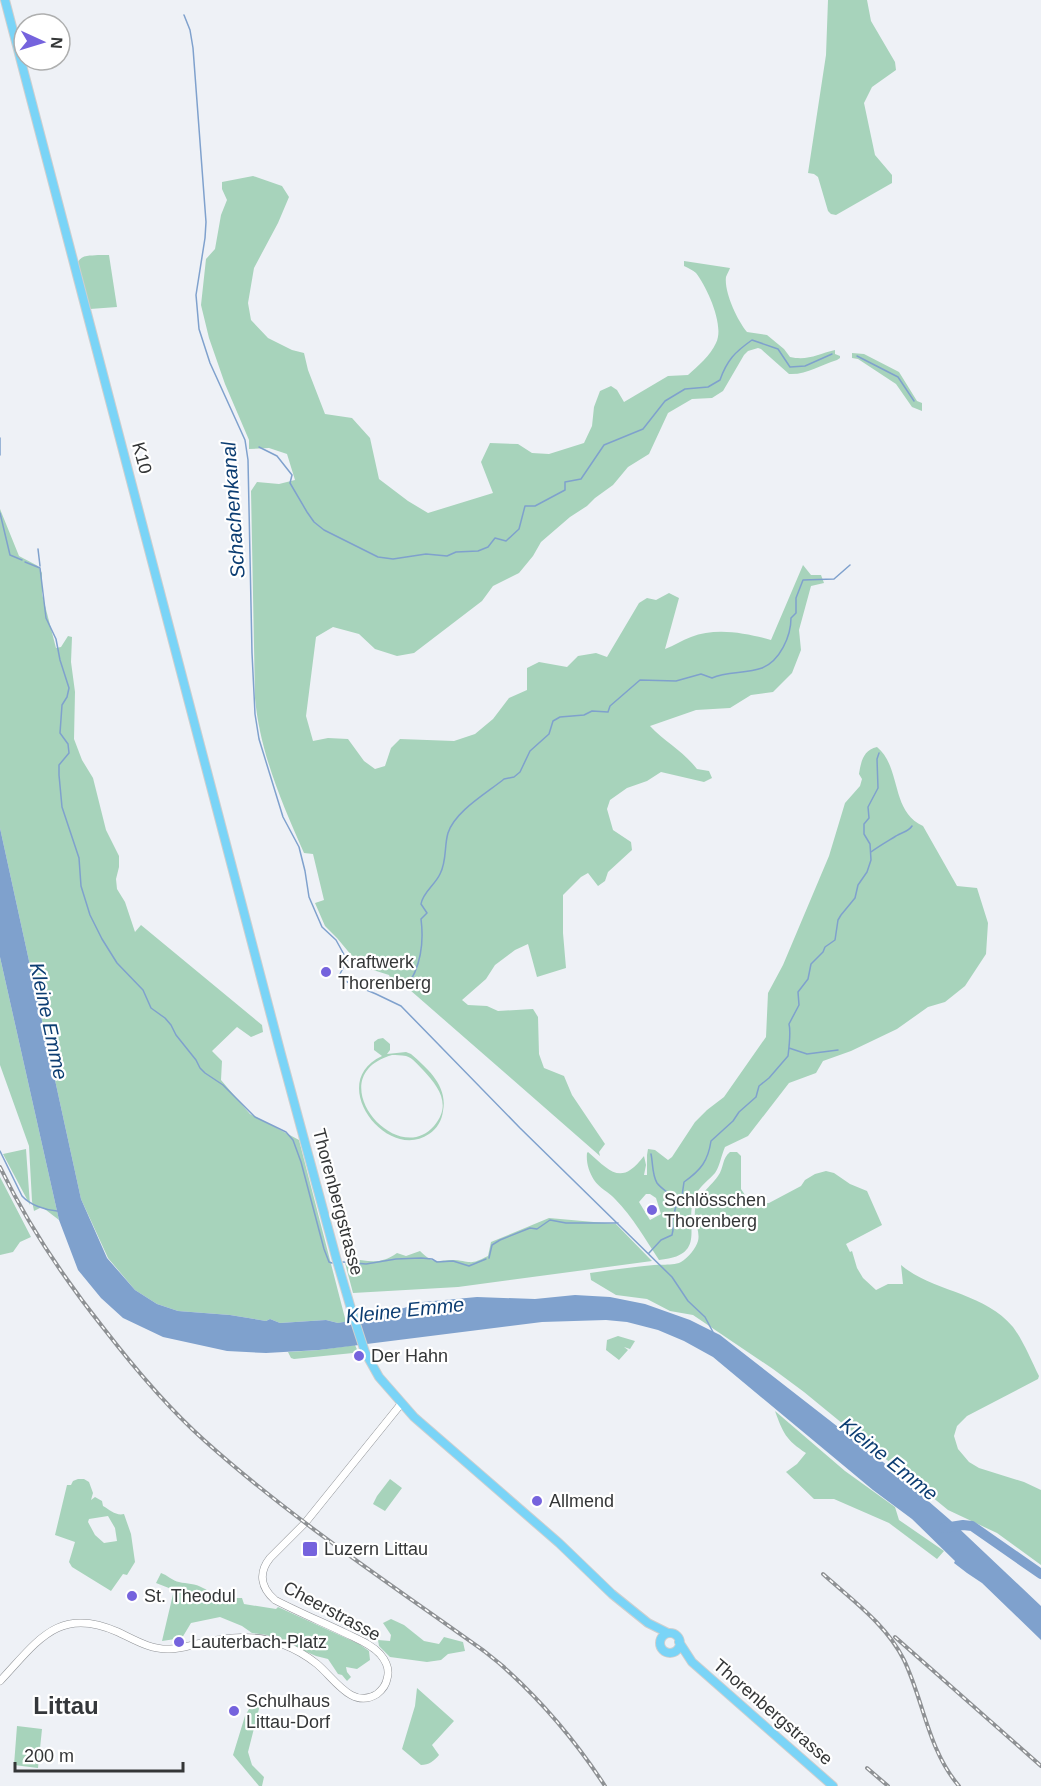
<svg xmlns="http://www.w3.org/2000/svg" width="1041" height="1786" viewBox="0 0 1041 1786" font-family="Helvetica,sans-serif">
  <style>
    .green { fill: #a7d3bb; fill-rule: evenodd }
    .water { fill: #7fa1cd }
    .lines { fill: none; stroke-linecap: round; stroke-linejoin: round }
    .stream { stroke: #7fa1cd; stroke-width: 1.5 }
    .river { stroke: #7fa1cd; stroke-width: 10 }
    .tertiary-casing { stroke: #909397; stroke-width: 8 }
    .primary-casing { stroke: #cecfcf; stroke-width: 10 }
    .tertiary { stroke: #fff; stroke-width: 7 }
    .primary { stroke: #7ad4f7; stroke-width: 8 }
    .rail-casing { stroke: #8e9194; stroke-width: 4 }
    .rail { stroke: #fff; stroke-width: 1.5; stroke-dasharray: 4.5; stroke-linecap: butt }
    .poi-dot { fill: #7563dd; stroke: #fff; stroke-width: 2 }
    .labels { text-anchor: middle; stroke-width: 4.5; stroke-linejoin: round; paint-order: stroke }
    .street-label { font-size: 18px; fill: #343637; stroke: #fff }
    .poi-label { font-size: 18px; fill: #343637; stroke: #fff; text-anchor: start }
    .water-label { font-size: 20px; font-style: italic; fill: #0c3d72; stroke: #fff }
    .district-label { font-size: 24px; font-weight: bold; fill: #35383b; stroke: #fff }
  </style>
  <rect width="100%" height="100%" fill="#eef1f6"/>
  <path class="green" d="M828 0H867L871 21 895 62 896 70 872 87 864 103 875 155 892 175V183L836 215 831 214 828 211 818 177 814 174 808 173 826 55Z
    M253 176 282 186 289 197 278 223 254 268 248 303 251 320 268 338 292 350 304 353 308 370 325 414 352 418 370 438 379 479 408 501 428 513 493 493 481 462 490 443 518 444 532 453 549 454 584 443 592 426 594 407 600 391 611 386 617 390 624 402 668 376 688 375C698 366 710 356 716 343 725 326 707 287 696 273 693 270 688 268 684 266V261L730 268C729 271 727 274 726 277 724 292 737 320 747 332L767 335 784 349 790 357C808 361 818 354 835 350V354L840 356V358L837 360C820 365 807 375 789 374L761 349 758 348 748 351 744 355 723 391 712 398 692 399 668 413 649 454 628 467 613 485 595 498 587 506 570 517 541 542 533 556 519 573 493 586 482 601 414 653 397 656 375 649 359 634 333 627 316 637 306 716 313 741 328 738 348 739 364 761 375 769 385 766 391 748 400 739 454 741 475 734 493 719 509 698 527 690V668L539 662 567 667 578 656 596 653 607 657 639 603 647 598 656 600 669 593 679 598 665 649C674 646 682 640 691 637 716 627 746 633 771 640L803 565 811 575H821L824 583 811 586 799 630 801 650 792 673 773 692 751 695 730 708 696 710 650 726C665 742 683 751 697 769L709 771 712 778 704 782 661 772 647 781 627 788 610 800 607 809 613 830 631 842 632 850 608 872 605 881 598 886 588 873 581 877 563 895V933L566 968 537 977 528 944 515 950 495 965 486 979 462 1000 468 1005 487 1006 498 1011 533 1009 538 1017 539 1054 544 1068 564 1076 572 1095 605 1144 599 1152 600 1156 410 990 394 986 389 975 351 963 352 956 337 938 325 926 315 903 324 900 313 854 304 853C282 803 260 753 255 698L251 491 257 482 279 484 295 480 287 454 269 448 249 449V440L225 384 209 338 201 305 206 259 215 249 221 215 227 200 222 189V182Z
    M98 255H109L117 307 90 309 78 262C82 254 91 256 98 255Z
    M852 353 864 354 899 372 917 401 922 403V411L912 407 896 384 858 359 852 358Z
    M0 509 19 556 38 566 42 573V594L56 648 61 647 68 636 72 637 71 662 75 692 74 739 82 760 93 778 106 830 119 856V867L116 879 117 889 125 902 135 932 141 925 262 1025 263 1032 251 1037 237 1027 212 1051 222 1061 221 1080 250 1114 299 1140 346 1322 338 1323 326 1320 280 1323 270 1319 266 1321 230 1315 178 1311 157 1304 135 1290 108 1258 81 1199 0 828Z
    M877 747C902 768 890 811 923 826L957 886 977 888 988 923 986 954 965 986 945 1002 928 1007 897 1029 851 1051 823 1061 816 1073 789 1083 748 1136 725 1147C721 1156 720 1166 715 1173 709 1180 701 1185 696 1194 681 1223 711 1255 659 1260 645 1239 633 1217 615 1199 609 1192 599 1188 594 1180 589 1172 586 1163 587 1153L588 1152C611 1172 621 1186 644 1156L646 1165 644 1175H647V1155L648 1149 655 1150 668 1160 672 1157 695 1122 707 1110 724 1097 766 1037 768 993 783 965 829 856 845 803 860 786 862 779 859 774C861 762 863 750 877 747ZM646 1194H650L656 1198 661 1214 650 1220 639 1202Z
    M0 957 59 1220 42 1207 34 1211 32 1201 29 1146 0 1065Z
    M383 1038 390 1044V1050L387 1054 406 1052 411 1054C428 1069 448 1086 443 1111 442 1120 437 1129 429 1134 387 1163 325 1082 382 1056L374 1050V1042L378 1039ZM392 1055C396 1055 401 1055 406 1056 413 1058 418 1065 423 1070 439 1087 452 1105 434 1126 396 1170 318 1076 392 1055Z
    M26 1149 30 1205 3 1154Z
    M730 1152H737L741 1156V1189L747 1198 756 1203H769L801 1186 805 1180 815 1174 826 1171 834 1173 850 1184 867 1191 882 1225 846 1244 850 1252 852 1251 857 1268 863 1278 876 1290 888 1284H903L901 1265C933 1292 984 1292 1013 1327 1024 1342 1031 1360 1039 1376L1038 1379 967 1416 957 1426 954 1436 958 1449 969 1462 979 1468 1024 1482 1041 1490V1565L997 1533 948 1510 804 1392 773 1369 693 1315 670 1311 647 1299 616 1295 591 1280 590 1273C611 1270 632 1267 654 1265 662 1264 673 1266 681 1262 688 1258 696 1248 698 1241 700 1233 696 1226 695 1218 693 1198 708 1190 718 1176 724 1168 722 1158 730 1152Z
    M0 1177 31 1237 20 1242 13 1252 0 1255Z
    M549 1218 616 1224 652 1261 458 1287 353 1293 345 1263 349 1259C368 1260 379 1266 397 1253L406 1256 420 1251C436 1267 437 1259 455 1260 473 1262 470 1265 488 1256L491 1242Z
    M618 1336 635 1341 630 1349 624 1347 628 1350 619 1360 606 1350 607 1340Z
    M355 1345 359 1354 353 1353 294 1359 291 1358 288 1352 319 1350Z
    M775 1411 845 1471 895 1507 899 1520 944 1551 937 1559 889 1523 834 1499H814L786 1472 797 1464 806 1453C786 1440 783 1433 775 1411Z
    M78 1479H84L89 1482 93 1493 91 1500 95 1497 102 1501 103 1506C110 1510 116 1516 124 1514L131 1534 135 1562 127 1575 123 1574 111 1591 72 1567 69 1562 75 1542 55 1535 67 1485H71L73 1481ZM108 1516 115 1528 117 1541 104 1543 95 1535 88 1522 89 1519Z
    M390 1479 402 1488 385 1511 373 1504 377 1496Z
    M161 1573C167 1575 173 1581 179 1582 187 1584 195 1583 203 1588 212 1592 216 1598 226 1599L227 1603 236 1598H242L244 1604 276 1609 278 1607 359 1644 369 1651 370 1660 357 1669 346 1667 347 1672 351 1677 347 1681 342 1675 338 1674 328 1659 316 1656 267 1635 252 1633 242 1626 220 1617 191 1623 182 1638 162 1641 174 1590 156 1583Z
    M391 1619 404 1625 424 1641 439 1644 444 1637 463 1642 465 1651 448 1654 441 1660 427 1662 390 1657 379 1646 378 1640 390 1641 391 1635 383 1623Z
    M417 1688 454 1721 432 1745 439 1755C434 1761 429 1765 421 1765L402 1749 415 1706Z
    M257 1695 262 1697 248 1752 252 1765 264 1777 262 1786H259L233 1755 245 1716Z
    M17 1726 42 1729 38 1768 14 1765Z"/>
  <path class="water" d="M0 828 81 1199 107 1258 135 1290 157 1304 178 1311 230 1315 266 1321 270 1319 280 1323 326 1320 338 1323 378 1316 423 1302 477 1297 535 1299 575 1295 610 1297 645 1304 690 1320 720 1335 883 1462 949 1519 1041 1606V1640L982 1583 967 1573 954 1563 955 1561 912 1519 873 1490 713 1357 684 1341 658 1330 627 1322 606 1320 542 1322 319 1350 266 1353 227 1351 163 1337 123 1318 101 1298 78 1270 59 1220 0 957Z"/>
  <g class="lines">
    <path class="stream" d="M184 15 190 30 193 48 206 222 205 238 196 295 199 329 210 363 245 440 248 460 252 653 255 714 259 739 283 817 299 847 305 871 309 897 322 927 336 940 347 960 338 978 376 994 401 1006 520 1128 672 1277 688 1301 705 1317 714 1334
      M857 356 898 377 914 401
      M0 438V455
      M259 447 277 456 292 475 290 483 307 512 314 522 324 530 378 557 393 559 426 554 447 556 456 552 478 551 488 547 495 538 506 541 519 529 525 506H535L565 490V482L581 479 604 445 643 429 665 401 685 389 708 387 720 380C727 360 735 352 752 340L778 349 790 367 805 366 832 354
      M0 513 10 555 22 560
      M38 549 40 566
      M25 562 40 568 46 618 56 639 60 660 69 688 67 697 62 705 60 733 68 744 69 753 59 765V775L62 807 79 858 81 886 90 915 102 939 117 963 143 990 151 1008 165 1018 171 1025 176 1035 196 1060 200 1068 205 1073 223 1085 255 1117 286 1132 293 1140 301 1162 324 1249 329 1262 332 1263
      M871 852C879 846 888 841 896 836 902 832 908 832 912 826
      M406 987C421 968 424 942 421 919L427 913 421 904C423 892 435 885 440 874 447 861 444 846 448 833 455 811 487 793 504 779L514 777 520 772 530 751 549 734 553 721 560 717 584 715 592 711 608 712 610 706 640 680 676 681 701 674 712 678C727 671 746 674 762 668 780 661 791 636 791 618L796 613V598L803 580 834 579 850 565
      M789 1048 807 1054 838 1050
      M0 1151 22 1196C30 1205 45 1210 57 1211
      M651 1154C653 1163 652 1175 657 1183 663 1191 673 1194 678 1203
      M649 1253 661 1240 672 1235 673 1230 672 1221 676 1206 682 1196 684 1182C701 1170 708 1161 711 1141L733 1121 739 1112 756 1097 759 1086 769 1078 788 1056C789 1048 791 1032 789 1024L799 1005 798 992 808 979 811 964 823 952 825 947 835 940 838 920 841 915 855 898 858 885 867 872 871 860 870 844 864 834V824L869 818 868 807 878 788 877 759 879 753
      M489 1258 492 1245 500 1240 530 1228 537 1229 550 1220 566 1223H618
      M343 1262 366 1264 396 1259 421 1258 432 1259 437 1262 453 1261 469 1266 486 1259"/>
    <path class="river" d="M944 1528 963 1525 972 1526 1041 1574"/>
    <defs>
      <path id="tertiary" d="M0 1681C37 1642 58 1605 118 1632 135 1640 151 1650 170 1649 180 1649 191 1645 201 1643 228 1637 255 1634 282 1644 295 1649 307 1656 317 1664 334 1678 352 1710 377 1694 382 1690 386 1685 387 1679 390 1670 386 1661 380 1654 371 1644 357 1639 345 1633 322 1622 298 1612 275 1600 261 1588 258 1573 270 1558L305 1523 401 1404"/>
      <path id="primary" d="M5 0 281 1054 337 1261 352 1312 365 1352 379 1377 414 1417 559 1543 612 1594 648 1623 668 1633
        M660 1643a10 10 0 1 1 20 0a10 10 0 1 1-20 0Z
        M679 1642 692 1662 833 1786"/>
    </defs>
    <use href="#tertiary" class="tertiary-casing"/>
    <use href="#primary" class="primary-casing"/>
    <use href="#tertiary" class="tertiary"/>
    <use href="#primary" class="primary"/>
    <defs>
      <path id="rail" d="M0 1167C28 1225 65 1280 105 1330 136 1370 168 1408 205 1441 292 1519 389 1583 484 1651L504 1667
        M823 1574C852 1600 886 1624 904 1660 924 1702 928 1750 959 1786
        M895 1637 1041 1766
        M499 1663C540 1699 575 1740 605 1786
        M867 1768 888 1786"/>
    </defs>
    <use href="#rail" class="rail-casing"/>
    <use href="#rail" class="rail"/>
  </g>
  <g class="poi-dot">
    <circle cx="326" cy="972" r="6"/>
    <circle cx="652" cy="1210" r="6"/>
    <circle cx="359" cy="1356" r="6"/>
    <circle cx="537" cy="1501" r="6"/>
    <rect x="302" y="1541" width="16" height="16" rx="3"/>
    <circle cx="132" cy="1596" r="6"/>
    <circle cx="179" cy="1642" r="6"/>
    <circle cx="234" cy="1711" r="6"/>
  </g>
  <g class="labels">
    <g class="street-label">
      <text transform="translate(142 458) rotate(75)" y="6">K10</text>
      <text transform="translate(338 1202) rotate(75)" y="6">Thorenbergstrasse</text>
      <text transform="translate(332 1611) rotate(28)" y="6">Cheerstrasse</text>
      <text transform="translate(773 1712) rotate(41)" y="6">Thorenbergstrasse</text>
    </g>
    <g class="poi-label">
      <text x="338" y="968">Kraftwerk<tspan x="338" dy="21">Thorenberg</tspan></text>
      <text x="664" y="1206">Schlösschen<tspan x="664" dy="21">Thorenberg</tspan></text>
      <text x="371" y="1362">Der Hahn</text>
      <text x="549" y="1507">Allmend</text>
      <text x="324" y="1555">Luzern Littau</text>
      <text x="144" y="1602">St. Theodul</text>
      <text x="191" y="1648">Lauterbach-Platz</text>
      <text x="246" y="1707">Schulhaus<tspan x="246" dy="21">Littau-Dorf</tspan></text>
    </g>
    <g class="water-label">
      <text transform="translate(233 510) rotate(-94)" y="7">Schachenkanal</text>
      <text transform="translate(49 1021) rotate(78)" y="7">Kleine Emme</text>
      <text transform="translate(405 1310) rotate(-6)" y="7">Kleine Emme</text>
      <text transform="translate(889 1459) rotate(39)" y="7">Kleine Emme</text>
    </g>
    <g class="district-label">
      <text x="66" y="1714">Littau</text>
    </g>
  </g>
  <g transform="translate(42 42) rotate(94)"><circle r="28" fill="#ffffff" stroke="#aeafaf" stroke-width="1.5"/>
  <path d="M0-4.5L10 22L0 15L-10 22Z" fill="#7563dd"/>
  <text y="-9" font-size="16" font-weight="bold" text-anchor="middle" fill="#343637">N</text>
  </g>
  <path d="M15 1762v9h168v-9" fill="none" stroke="#343637" stroke-width="3"/>
  <text x="24" y="1762" font-size="18" fill="#343637" stroke="#ffffff" stroke-width="4.5" paint-order="stroke">200 m</text>
</svg>
